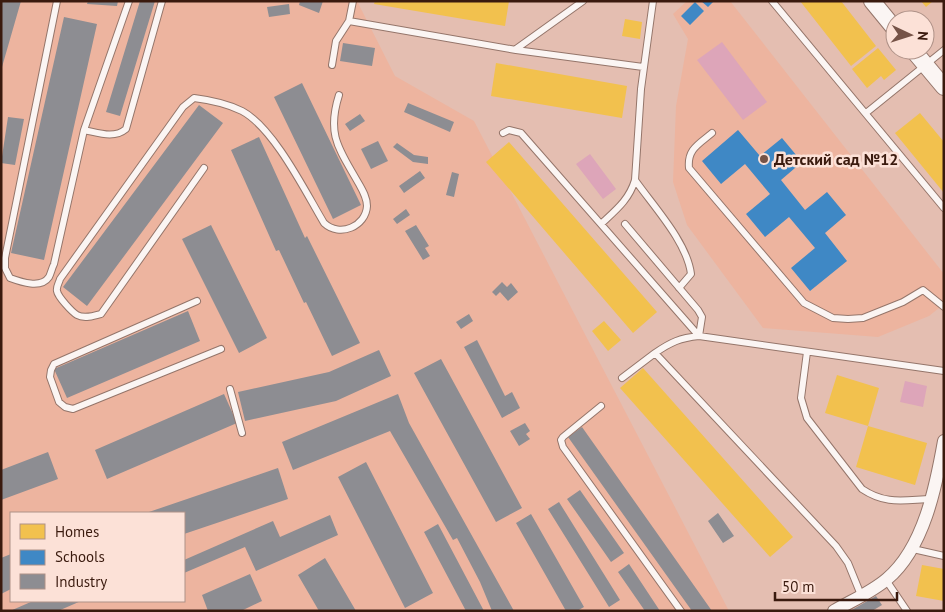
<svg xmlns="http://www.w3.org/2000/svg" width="945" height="612" viewBox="0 0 945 612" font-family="'PT Sans',sans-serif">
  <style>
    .built { fill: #edb49f; fill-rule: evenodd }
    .green { fill: #dda5b9 }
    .homes { fill: #f2c14e }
    .schools { fill: #3f88c5 }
    .industry { fill: #8d8d92 }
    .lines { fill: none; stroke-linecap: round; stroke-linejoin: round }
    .service-casing { stroke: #94756a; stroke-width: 8 }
    .minor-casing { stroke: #94756a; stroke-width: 14 }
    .tertiary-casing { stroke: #94756a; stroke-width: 18 }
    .service { stroke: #fbf5f3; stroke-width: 6 }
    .minor { stroke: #fbf5f3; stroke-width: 12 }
    .tertiary { stroke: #fbf5f3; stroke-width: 16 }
    .poi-dot { fill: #765347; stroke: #fce1d7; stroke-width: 2 }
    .labels { text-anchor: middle; stroke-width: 5; stroke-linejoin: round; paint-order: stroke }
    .poi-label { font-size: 16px; font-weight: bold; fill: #3a1a0e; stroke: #fce1d7; text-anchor: start }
  </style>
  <rect width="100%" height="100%" fill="#e4beb1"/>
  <path class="built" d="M1 1H357L395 76 474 121 729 611H1ZM11 513H184V601H11Z
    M687 1H730L944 274V304L929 316 878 337 763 328 687 225 673 182 676 106 688 39 673 14Z"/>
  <path class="green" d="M722 42 767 102 743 120 697 60Z
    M590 154 616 189 603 199 576 164Z
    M905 381 927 386 923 407 900 402Z"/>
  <path class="homes" d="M375 1H509L505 26 374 4Z
    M800 1H841L876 46 851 66Z
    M921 1H933L926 7Z
    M625 19 642 22 640 39 622 36Z
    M878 48 896 70 884 80 881 76 867 88 852 69Z
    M496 63 627 86 622 118 491 96Z
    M920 113 944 142V193L895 133Z
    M509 142 657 312 633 333 486 162Z
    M604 321 621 340 608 351 592 331Z
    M643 368 793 537 770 557 620 388Z
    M837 375 879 388 868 426 825 413Z
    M868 426 927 443 915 485 856 467Z
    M922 565 944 569V601L916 596Z"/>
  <path class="schools" d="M701 1H714L708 7Z
    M695 2 704 11 690 25 681 16Z
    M738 130 760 156 782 138 802 162 781 180 805 210 827 192 846 215 825 233 847 261 810 291 791 268 815 248 789 217 765 237 746 214 770 194 745 164 721 184 702 161Z"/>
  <path class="industry" d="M1 1H21L2 67H1Z
    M88 1H118L117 6 87 4Z
    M140 1H155L120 116 106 112Z
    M300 1H323L319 13 299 5Z
    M289 4 290 14 269 17 267 7Z
    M64 17 97 24 44 260 11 253Z
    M343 43 375 48 372 66 340 61Z
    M302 83 361 205 333 219 274 97Z
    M408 103 454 122 450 132 404 112Z
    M199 105 223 123 87 306 63 287Z
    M360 114 365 121 350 131 345 124Z
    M8 117 24 119 15 165 1 163Z
    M259 137 305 238 307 236 360 343 332 356 306 302 304 303 279 250 276 251 231 150Z
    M378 141 388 161 371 169 361 149Z
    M397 143 414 155 428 157V164L413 162 393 147Z
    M420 171 425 178 404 193 399 186Z
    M452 172 459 174 454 197 446 195Z
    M406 209 410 215 397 224 393 219Z
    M211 225 267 338 239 353 182 239Z
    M416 225 429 246 425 248 430 256 423 260 405 231Z
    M502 282 507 287 511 283 518 292 508 301 500 292 496 296 492 292Z
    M188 311 200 341 67 398 54 369Z
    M469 314 473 321 461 329 456 322Z
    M477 340 505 396 512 392 520 408 502 418 464 347Z
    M379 350 391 376 336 401 245 421 238 392 329 372Z
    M441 359 522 508 496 522 414 373Z
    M224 394 237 423 107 479 95 450Z
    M398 394 409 423 514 611H492L480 582 457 538 453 540 390 431 293 470 282 442Z
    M525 423 530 431 526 434 530 439 519 446 510 431Z
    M582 427 712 611H692L568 437Z
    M48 452 58 479 1 500V470Z
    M366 462 433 593 405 608 338 477Z
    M278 468 288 499 184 534V513H146Z
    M580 490 624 553 611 562 567 499Z
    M559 502 620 600 609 607 548 509Z
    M718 513 734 536 723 543 708 521Z
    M531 514 584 607 577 611H566L516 523Z
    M330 515 338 535 256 571 245 547 184 573V560L273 521 280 537Z
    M438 524 484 611H466L424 532Z
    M11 554V589L1 594V558Z
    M325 558 356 611H319L298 575Z
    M629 564 660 611H645L618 572Z
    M250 574 262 601 241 611H208L202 595Z
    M876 596 882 605 872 611H850Z
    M33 601H81L58 611H10Z"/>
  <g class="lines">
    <defs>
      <path id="service" d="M57 1 5 258V268L10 278C21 282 41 289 49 277 51 273 52 268 54 264L84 130 129 1
        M772 1 944 208
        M349 21 516 50 643 67
        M516 49 583 1
        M332 65 336 41 349 21 353 1
        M866 113 944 50
        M84 130C99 133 114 139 126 129L162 1
        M503 133 509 130 521 133 699 336
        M712 133C699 144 687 149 689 168L804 303 833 318 848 319 863 318 903 302 923 290 944 307
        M204 168 101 314C94 316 84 319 77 315 72 312 58 297 57 291 56 287 59 283 60 279L183 107 194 98C210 100 228 104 242 111 274 128 306 193 324 223 340 238 366 226 367 206 367 198 363 191 359 184 340 150 326 136 339 95
        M635 180C654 207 687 242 691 274L679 288
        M601 224C616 210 629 200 635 180L641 89 653 1
        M625 224 698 310 702 317 699 336
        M197 301 54 364 51 370 50 377 59 402 65 407 73 409 221 349
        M807 352 801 398 807 418 862 489C886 505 903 500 931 499
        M622 378 655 353
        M230 389 242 433
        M601 406 563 437 561 440 563 447 681 611
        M913 549 944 556
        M886 580 907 611
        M861 595 848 563 836 546 655 353C671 342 680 338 699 336L944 371"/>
      <path id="minor" d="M834 611C851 601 872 592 887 579 924 548 936 486 944 441"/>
      <path id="tertiary" d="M872 1 895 29
        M913 50 944 87"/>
    </defs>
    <use href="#service" class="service-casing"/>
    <use href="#minor" class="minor-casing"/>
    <use href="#tertiary" class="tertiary-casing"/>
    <use href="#service" class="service"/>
    <use href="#minor" class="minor"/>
    <use href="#tertiary" class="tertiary"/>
  </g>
  <circle class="poi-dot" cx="764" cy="159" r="5"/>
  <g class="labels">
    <g class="poi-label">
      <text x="774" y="165">Детский сад №12</text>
    </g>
  </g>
  <rect width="945" height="612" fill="none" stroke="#3a1a0e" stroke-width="5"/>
  <rect x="10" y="512" width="175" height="90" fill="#fce1d7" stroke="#ae9187"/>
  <rect x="20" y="524" width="25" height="15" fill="#f2c14e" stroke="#ae9187"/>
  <text x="55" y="537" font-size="15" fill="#3a1a0e">Homes</text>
  <rect x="20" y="550" width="25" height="15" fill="#3f88c5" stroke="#ae9187"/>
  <text x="55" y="562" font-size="15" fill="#3a1a0e">Schools</text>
  <rect x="20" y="574" width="25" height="15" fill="#8d8d92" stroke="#ae9187"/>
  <text x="55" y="587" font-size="15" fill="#3a1a0e">Industry</text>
  <g transform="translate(910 35) rotate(94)"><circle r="24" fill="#fce1d7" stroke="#ae9187"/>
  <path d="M0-4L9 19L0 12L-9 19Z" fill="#765347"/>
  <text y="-8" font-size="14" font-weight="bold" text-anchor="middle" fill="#3a1a0e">N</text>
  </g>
  <path d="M775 592v8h122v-8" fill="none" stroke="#3a1a0e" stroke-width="2.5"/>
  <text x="782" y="592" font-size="15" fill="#3a1a0e" stroke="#fce1d7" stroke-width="4" paint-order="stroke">50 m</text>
</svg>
